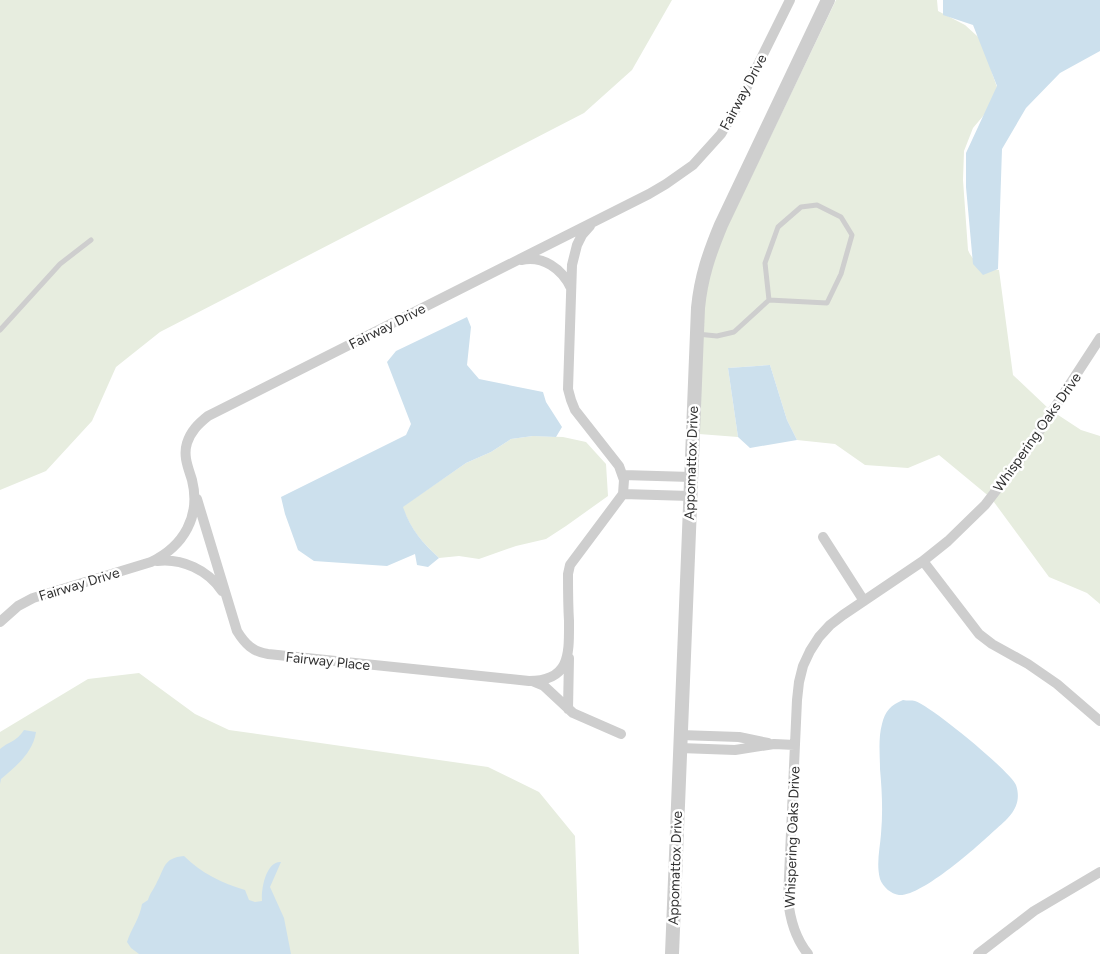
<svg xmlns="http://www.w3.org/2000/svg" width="1100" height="954" viewBox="0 0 1100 954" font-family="Figtree,sans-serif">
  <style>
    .green { fill: #e7eddf }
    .water { fill: #cce0ed }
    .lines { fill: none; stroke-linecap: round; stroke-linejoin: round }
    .service { stroke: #cecece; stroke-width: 5 }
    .minor { stroke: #cecece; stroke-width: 10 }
    .tertiary { stroke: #cecece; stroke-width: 14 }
    .labels { text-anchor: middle; stroke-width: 5; stroke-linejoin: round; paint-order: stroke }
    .street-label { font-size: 14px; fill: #313131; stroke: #fff }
  </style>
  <rect width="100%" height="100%" fill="#fff"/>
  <path class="green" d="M0 0H672L632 70 584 113 160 332 116 367 92 421 46 471 0 490Z
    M836 0H937L938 11 965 25 987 45 992 73 997 87 989 109 973 128 964 151 963 180 968 250C974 264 984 269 999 270L1013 375 1049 409 1081 430 1100 436V604L1087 593 1049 577 991 498 939 455 908 468 865 465 835 444 797 440 787 420 770 365 728 368 738 437 699 434 704 308 710 269 727 227Z
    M533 436 563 437 586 442 606 464 608 496 566 526 546 539 516 546 479 559 459 556 439 558C420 540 413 532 402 507L466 463 491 452 511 439Z
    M139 673 195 714 229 730 488 767 539 792 575 836 579 954H0V732L88 679Z"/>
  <path class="water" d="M943 0H1100V51L1060 73 1026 108 1002 149 998 269 983 275 973 264 966 187V153L997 86 973 25 943 15Z
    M467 317 471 327 467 365 479 379 543 392 546 402 562 427 556 437 533 436 511 439 491 452 466 463 403 507C411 530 422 542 439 558L428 567 417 565 415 554 387 566 314 561 298 550 285 514 281 497 406 435 411 424 387 362 396 351Z
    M770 365 787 420 797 440 750 448 738 437 728 368Z
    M903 700C907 701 912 700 915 701 931 706 1010 771 1016 785 1023 806 1009 818 995 830 978 846 921 897 899 895 891 894 883 887 880 879 876 864 880 848 881 834 883 812 882 791 880 769 880 755 878 738 882 724 885 711 891 705 903 700Z
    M24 730 36 732C33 753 16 766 1 779L0 784V749C11 740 15 743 24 730Z
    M184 856C201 873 222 883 245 890L249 900 255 902 262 901C261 889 266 861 281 862L270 887 284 918 291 954H139L131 948 127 942C131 929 140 918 142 904L148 900C150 893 154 889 157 882 165 868 163 858 184 856Z"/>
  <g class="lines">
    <path class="service" d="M0 330 60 264 91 240
      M697 334 717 336 734 332 769 300 827 303 841 274 852 235 841 217 817 205 801 207 778 227 765 263 769 300"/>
    <path class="minor" d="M521 260C543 255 562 269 571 288
      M623 475 691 477
      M623 494 690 496
      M197 499 237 631C245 644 253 652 268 654L529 681C571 681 569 653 569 621 568 605 568 589 568 574L570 565 623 494 624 480 619 466 575 410 571 400 568 389 572 265 577 245 582 235 590 226
      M823 537 864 601
      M157 561C182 558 208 570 222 591
      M923 561 979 634 992 644 1028 664 1057 684 1100 721
      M0 622 18 606 33 598 151 562C184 546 201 516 192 480 188 467 183 456 187 443 191 431 198 424 208 416L649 194 666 184 693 165 721 134 736 109 790 0
      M532 681 544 686 573 713 621 734
      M568 709 569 658
      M680 735 739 737 768 743
      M680 748 735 750 774 744 795 745
      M808 954C795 938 790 920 788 899L797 700 799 682 803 666 810 651 819 637 830 625 843 615 923 561 948 541 985 505 1025 453 1100 338
      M978 954 1034 911 1100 872"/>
    <path class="tertiary" d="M672 954 698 308C701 277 709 254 721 225L828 0"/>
  </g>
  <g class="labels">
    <g class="street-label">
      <text transform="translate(743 92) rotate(-62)" y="5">Fairway Drive</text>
      <text transform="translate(387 326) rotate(-27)" y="5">Fairway Drive</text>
      <text transform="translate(1037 432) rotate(-55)" y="5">Whispering Oaks Drive</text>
      <text transform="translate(691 463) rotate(-88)" y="5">Appomattox Drive</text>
      <text transform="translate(79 584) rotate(-17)" y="5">Fairway Drive</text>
      <text transform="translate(328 661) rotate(6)" y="5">Fairway Place</text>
      <text transform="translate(792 837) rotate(-88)" y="5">Whispering Oaks Drive</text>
      <text transform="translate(675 868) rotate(-88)" y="5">Appomattox Drive</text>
    </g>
  </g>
</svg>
